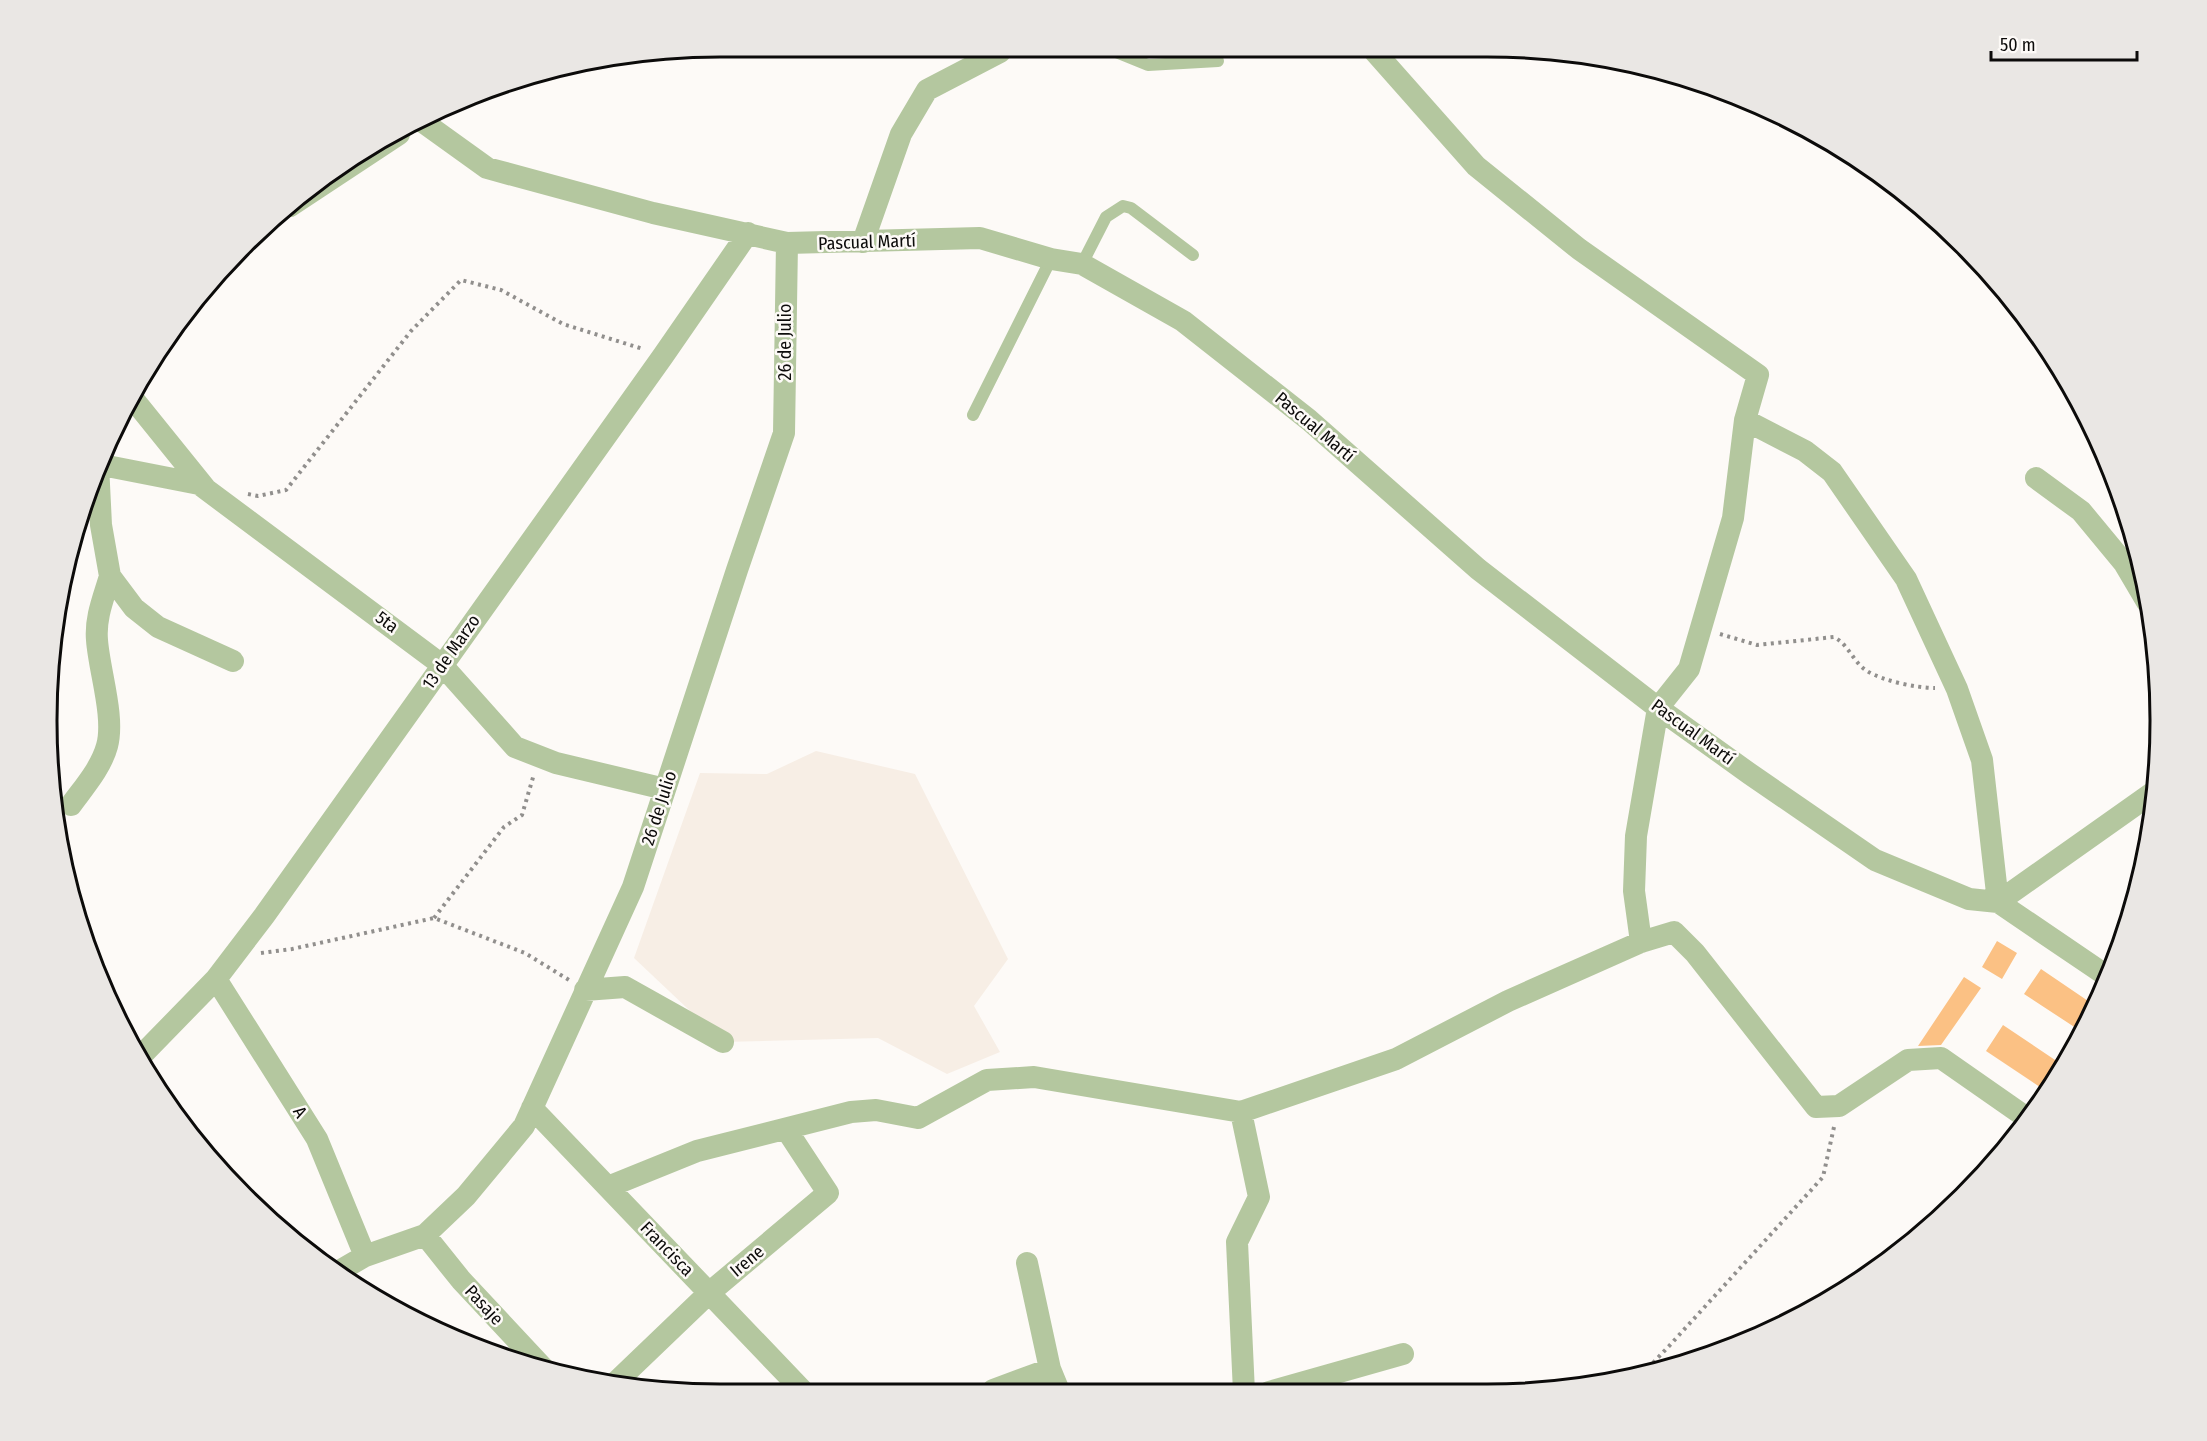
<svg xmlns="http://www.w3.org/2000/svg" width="2207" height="1441" viewBox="0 0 2207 1441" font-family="'Fira Sans Condensed',sans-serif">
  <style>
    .built { fill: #f7eee5 }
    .building { fill: #fbc184 }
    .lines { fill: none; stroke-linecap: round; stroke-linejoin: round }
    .path { stroke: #918f8d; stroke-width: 4; stroke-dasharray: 3 4.5; stroke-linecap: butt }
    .service { stroke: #b4c79f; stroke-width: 12 }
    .minor { stroke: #b4c79f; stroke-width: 22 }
    .labels { text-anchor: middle; stroke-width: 5; stroke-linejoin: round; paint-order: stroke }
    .street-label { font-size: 18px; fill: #0c0b0a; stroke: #fdfaf7 }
    .rim { fill: none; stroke: #0c0b0a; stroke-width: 3 }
  </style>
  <rect width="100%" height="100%" fill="#fdfaf7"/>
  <path class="built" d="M816 751 915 774 1008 959 974 1006 1000 1052 947 1074 878 1038 723 1042 634 958 700 773 767 774Z"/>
  <path class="building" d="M1997 941 2017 953 2002 979 1982 967Z
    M2041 969 2094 1005 2082 1032 2024 994Z
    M1964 977 1981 988 1941 1045 1918 1046Z
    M2003 1025 2064 1066 2046 1091 1986 1051Z"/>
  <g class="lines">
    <path class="path" d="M248 494 258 496 286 490 411 331 461 280 501 290 563 324 643 349
      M1720 634 1757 645 1834 637C1849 645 1853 662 1867 671 1883 681 1917 688 1935 688
      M434 918 504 827 522 815 534 774
      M261 953 292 949 434 918 525 953 569 980
      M1635 1376 1648 1368 1670 1345 1823 1177 1834 1127"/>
    <path class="service" d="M1116 52 1148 65 1218 61
      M1082 264 1106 217 1123 206 1131 208 1193 255
      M973 415 1051 259"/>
    <path class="minor" d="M1375 52 1476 166 1579 249 1758 375 1745 420 1733 518 1689 669 1658 708 1636 836 1634 891 1641 942
      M423 122 487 168 653 213 787 243 980 238 1051 259 1082 264 1183 321 1309 420 1478 569 1658 708 1750 774 1875 860 1969 899 1998 902 2107 976
      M290 206 399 134
      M863 242 901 134 927 90 1000 52
      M134 400 205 488
      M1745 420 1805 451 1832 472 1906 579 1957 689 1982 760 1998 902 2155 791
      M97 464 199 484 442 665 515 747 556 763 665 789
      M98 464 101 525 110 576 134 608 158 627 233 661
      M2036 478 2081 511 2124 563 2147 602
      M71 805C84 787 101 768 107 746 115 717 99 670 97 640 95 617 104 597 110 576
      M216 979 317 1139 365 1256
      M585 990 625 987 723 1042
      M138 1059 216 979 264 916 663 356 748 233
      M532 1108 802 1390
      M1241 1112 1259 1197 1237 1242 1244 1392
      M608 1187 697 1151 851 1112 876 1110 918 1118 987 1080 1034 1077 1241 1112 1396 1059 1508 1001 1641 942 1674 932 1695 953 1816 1107 1839 1106 1908 1060 1941 1058 2027 1118
      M425 1235 461 1280 546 1371
      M1027 1263 1050 1369 1059 1391
      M341 1270 365 1256 425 1235 466 1196 524 1126 633 887 737 570 784 433 787 243
      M613 1385 709 1293 828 1193 786 1129
      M993 1390 1050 1369
      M1269 1392 1403 1354"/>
  </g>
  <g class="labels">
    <g class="street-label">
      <text transform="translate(867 242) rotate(-2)" y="6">Pascual Martí</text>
      <text transform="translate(785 342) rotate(-90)" y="6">26 de Julio</text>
      <text transform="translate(1315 427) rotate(40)" y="6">Pascual Martí</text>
      <text transform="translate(387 622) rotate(37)" y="6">5ta</text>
      <text transform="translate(451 652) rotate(-55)" y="6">13 de Marzo</text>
      <text transform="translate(1693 732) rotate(36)" y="6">Pascual Martí</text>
      <text transform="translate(659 808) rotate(-72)" y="6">26 de Julio</text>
      <text transform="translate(300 1112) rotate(58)" y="6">A</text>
      <text transform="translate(667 1249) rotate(46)" y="6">Francisca</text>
      <text transform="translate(747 1261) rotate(-40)" y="6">Irene</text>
      <text transform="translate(484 1305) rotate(47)" y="6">Pasaje</text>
    </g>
  </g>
  <path d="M0 0H2207V1441H0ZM720 57H1487A663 663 0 0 1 2150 720V721A663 663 0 0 1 1487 1384H720A663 663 0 0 1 57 721V720A663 663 0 0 1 720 57Z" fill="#eae7e4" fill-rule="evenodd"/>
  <path class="rim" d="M720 57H1487A663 663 0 0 1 2150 720V721A663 663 0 0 1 1487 1384H720A663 663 0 0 1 57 721V720A663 663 0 0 1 720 57Z"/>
  <path d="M1991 51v9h146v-9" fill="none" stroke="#0c0b0a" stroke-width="3"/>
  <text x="2000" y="51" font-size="18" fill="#0c0b0a" stroke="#fdfaf7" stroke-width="4.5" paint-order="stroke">50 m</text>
</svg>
